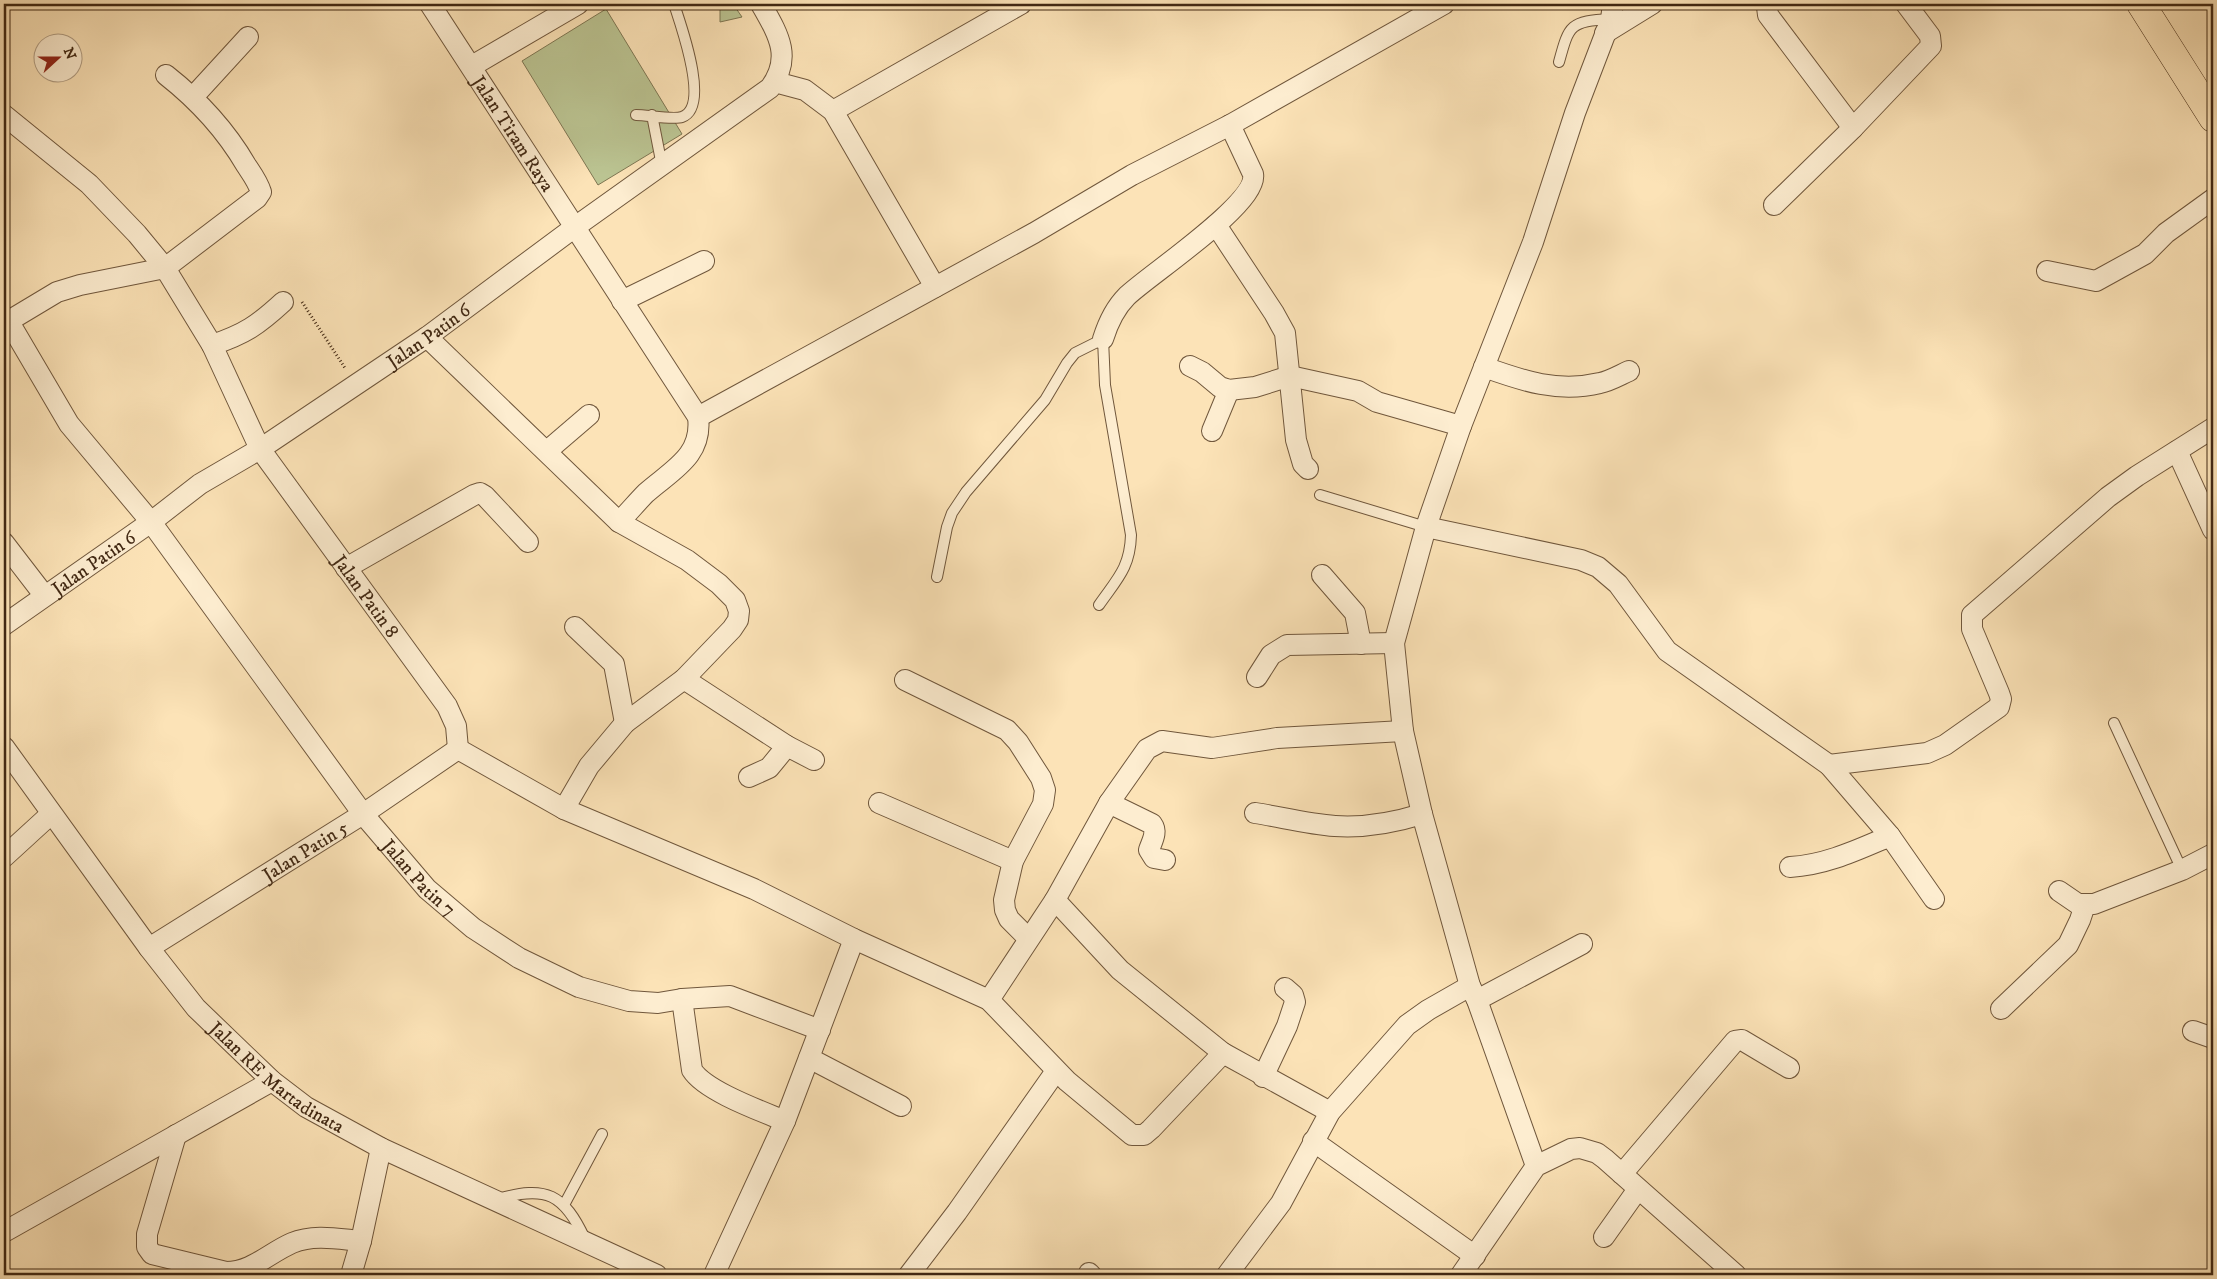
<svg xmlns="http://www.w3.org/2000/svg" width="2217" height="1279" viewBox="0 0 2217 1279" font-family="'IM FELL DW Pica',serif">
  <style>
    .green { fill: #bbc492; stroke: #7e7652 }
    .lines { fill: none; stroke-linecap: round; stroke-linejoin: round }
    .service-casing { stroke: #70573c; stroke-width: 12 }
    .minor-casing { stroke: #70573c; stroke-width: 22 }
    .trunk-casing { stroke: #412813; stroke-width: 29 }
    .path { stroke: #412813; stroke-width: 3; stroke-dasharray: 1 2.5; stroke-linecap: butt }
    .service { stroke: #fdedd0; stroke-width: 10 }
    .minor { stroke: #fdedd0; stroke-width: 20 }
    .trunk { stroke: #fce3b7; stroke-width: 28 }
    .labels { text-anchor: middle; stroke-width: 4.5; stroke-linejoin: round; paint-order: stroke }
    .street-label { font-size: 19px; fill: #412813; stroke: #fdedd0 }
  </style>
  <rect width="100%" height="100%" fill="#fce3b7"/>
  <filter id="stains"><feTurbulence type="fractalNoise" baseFrequency=".004" numOctaves="4"/><feColorMatrix values="0 0 0 0 .2 0 0 0 0 .09 0 0 0 0 .02 0 0 0 .5 -.17"/></filter>
  <radialGradient id="worn" r=".72"><stop offset=".6" stop-color="#630" stop-opacity="0"/><stop offset="1" stop-color="#630" stop-opacity=".3"/></radialGradient>
  <path class="green" d="M720 4H733L742 17 720 22Z
    M606 9 682 134 598 185 522 61Z"/>
  <g class="lines">
    <defs>
      <path id="service" d="M1559 62C1569 25 1570 21 1611 19
        M636 115C647 115 673 120 682 117 711 107 680 23 674 4
        M652 115 662 166
        M1320 495 1426 527
        M937 577 947 527 952 513 966 492 1045 400 1067 363 1075 353 1103 339 1105 385 1131 535C1130 568 1117 579 1099 605
        M2114 723 2182 870
        M498 1199C546 1185 564 1194 585 1239
        M564 1205 602 1134"/>
      <g id="minor">
        <path id="s1" d="M430 4 698 417C703 456 672 470 646 493 637 502 628 513 619 522"/>
        <path d="M1769 4 1767 7 1768 15 1853 128"/>
        <path d="M1605 33 1652 4"/>
        <path d="M472 66 578 4"/>
        <path id="s2" d="M166 75C199 101 225 129 246 165 252 174 258 182 261 192L257 198 165 268 80 285 57 292 12 319V327L69 424 151 522 363 814 427 889 473 928 519 958 579 987 629 1001 658 1003 682 999 730 996 820 1030"/>
        <path d="M775 82 805 90 833 111 935 287"/>
        <path d="M193 97 248 37"/>
        <path d="M833 111 1021 4"/>
        <path id="s3" d="M4 115 89 184 137 234 165 268 212 345 260 449 447 706 456 726 458 749"/>
        <path d="M1774 205 1853 128 1931 46 1930 36 1906 4"/>
        <path d="M1216 225 1274 313 1285 333 1296 440 1303 464 1308 469"/>
        <path d="M2047 271 2096 281 2145 254 2166 233 2213 199"/>
        <path d="M622 301 704 261"/>
        <path d="M427 337 619 522 687 560 719 584 735 600 739 611 738 620 732 629 684 679 625 723 589 766 564 809"/>
        <path d="M1103 339C1108 323 1115 308 1127 296 1150 274 1259 203 1253 174L1230 125"/>
        <path d="M212 345C245 334 258 325 283 302"/>
        <path d="M1190 366 1202 372 1220 387 1229 390 1255 387 1290 376 1358 391 1377 402 1461 426"/>
        <path d="M1484 367C1523 381 1558 393 1600 383 1610 381 1620 375 1629 371"/>
        <path d="M698 417 1034 233 1132 175 1230 125 1444 4"/>
        <path d="M1212 431 1229 390"/>
        <path d="M547 451 589 415"/>
        <path d="M2177 451 2213 530"/>
        <path d="M1426 527 1581 560 1598 567 1618 584 1667 651 1829 765 1890 836 1934 899"/>
        <path d="M4 543 44 595"/>
        <path d="M346 568 474 495 480 493 485 496 528 542"/>
        <path d="M1322 575 1355 613 1361 644"/>
        <path id="s4" d="M4 625 151 522 200 484 260 449 427 337 575 227 770 88C793 57 778 34 761 4"/>
        <path d="M575 627 614 664 625 723"/>
        <path d="M1257 677 1271 655 1287 645 1394 643"/>
        <path d="M684 679 787 746 814 760"/>
        <path d="M905 680 1007 730 1018 742 1041 778 1045 790 1043 804 1013 861 1004 900 1005 910 1009 919 1028 938"/>
        <path id="s5" d="M4 747 149 948 196 1008 272 1081 306 1107 381 1148 657 1275"/>
        <path d="M458 749 564 809 754 889 854 939 989 1000 1067 1081 1132 1135H1144L1151 1129 1223 1053 1330 1112"/>
        <path d="M1829 765 1927 753 1945 745 1999 707 2001 699 1999 693 1972 629V615L2108 497 2137 476 2213 428"/>
        <path d="M749 777 769 768 787 746"/>
        <path d="M879 803 1013 861"/>
        <path d="M1109 803 1152 824C1158 832 1152 841 1149 850L1154 858 1165 860"/>
        <path d="M1255 813C1281 817 1308 824 1335 826 1364 828 1393 823 1422 814"/>
        <path d="M4 857 51 814"/>
        <path d="M1790 867C1826 865 1857 850 1890 836"/>
        <path d="M2059 891 2078 904H2094L2182 870 2213 854"/>
        <path d="M1055 900 1120 970 1223 1053"/>
        <path id="s6" d="M149 948 363 814 458 749"/>
        <path d="M682 999 692 1070C705 1091 761 1111 785 1121"/>
        <path d="M989 1000 1055 900 1109 803 1147 749 1162 741 1212 748 1277 738 1403 731"/>
        <path d="M1477 1000 1582 944"/>
        <path d="M2001 1009 2068 945 2080 920 2085 905"/>
        <path d="M2193 1031 2213 1038"/>
        <path d="M809 1058 901 1106"/>
        <path d="M1263 1077 1287 1026 1295 1002 1293 995 1285 988"/>
        <path d="M176 1135 147 1234V1247L152 1254 226 1272C252 1272 269 1253 292 1243 314 1234 338 1239 361 1241"/>
        <path d="M1313 1141 1475 1256"/>
        <path d="M1536 1166 1477 1000 1470 986 1422 814 1403 731 1394 643 1426 527 1461 426 1533 242 1575 113 1611 19 1613 4"/>
        <path d="M1622 1174 1735 1041 1742 1040 1789 1068"/>
        <path d="M4 1232 272 1081"/>
        <path d="M1604 1237 1638 1189"/>
        <path d="M1089 1273 1091 1275"/>
        <path d="M351 1275 361 1241 381 1148"/>
        <path d="M714 1275 785 1121 854 939"/>
        <path d="M909 1275 957 1212 1056 1071"/>
        <path d="M1227 1275 1281 1203 1330 1112 1407 1025 1428 1010 1470 986"/>
        <path d="M1461 1275 1536 1166 1571 1149 1580 1148 1597 1153 1605 1159 1736 1275"/>
      </g>
      <path id="trunk" d="M2141 4 2213 118"/>
    </defs>
    <use href="#service" class="service-casing"/>
    <use href="#minor" class="minor-casing"/>
    <use href="#trunk" class="trunk-casing"/>
    <path class="path" d="M302 302 345 368"/>
    <use href="#service" class="service"/>
    <use href="#minor" class="minor"/>
    <use href="#trunk" class="trunk"/>
  </g>
  <g class="labels">
    <g class="street-label">
      <text dy="7" stroke="none"><textPath href="#s1" startOffset="154">Jalan Tiram Raya</textPath></text>
      <text dy="7" stroke="none"><textPath href="#s4" startOffset="514">Jalan Patin 6</textPath></text>
      <text dy="7" stroke="none"><textPath href="#s4" startOffset="109">Jalan Patin 6</textPath></text>
      <text dy="7" stroke="none"><textPath href="#s3" startOffset="609">Jalan Patin 8</textPath></text>
      <text dy="7" stroke="none"><textPath href="#s6" startOffset="184">Jalan Patin 5</textPath></text>
      <text dy="7" stroke="none"><textPath href="#s2" startOffset="1132">Jalan Patin 7</textPath></text>
      <text dy="7" stroke="none"><textPath href="#s5" startOffset="431">Jalan RE Martadinata</textPath></text>
    </g>
  </g>
  <rect width="2217" height="1279" fill="none" stroke="#fce3b7" stroke-width="20"/>
  <rect x="5" y="5" width="2207" height="1269" fill="none" stroke="#412813" stroke-width="2.5"/>
  <rect x="10" y="10" width="2197" height="1259" fill="none" stroke="#412813"/>
  <g transform="translate(58 58) rotate(69)"><circle r="24" fill="#fdedd0" stroke="#b29e84"/>
  <path d="M0-4L9 19L0 12L-9 19Z" fill="#8f2418"/>
  <text y="-8" font-size="14" font-weight="bold" text-anchor="middle" fill="#412813">N</text>
  </g>
  <rect width="100%" height="100%" filter="url(#stains)"/>
  <rect width="100%" height="100%" fill="url(#worn)"/>
</svg>
